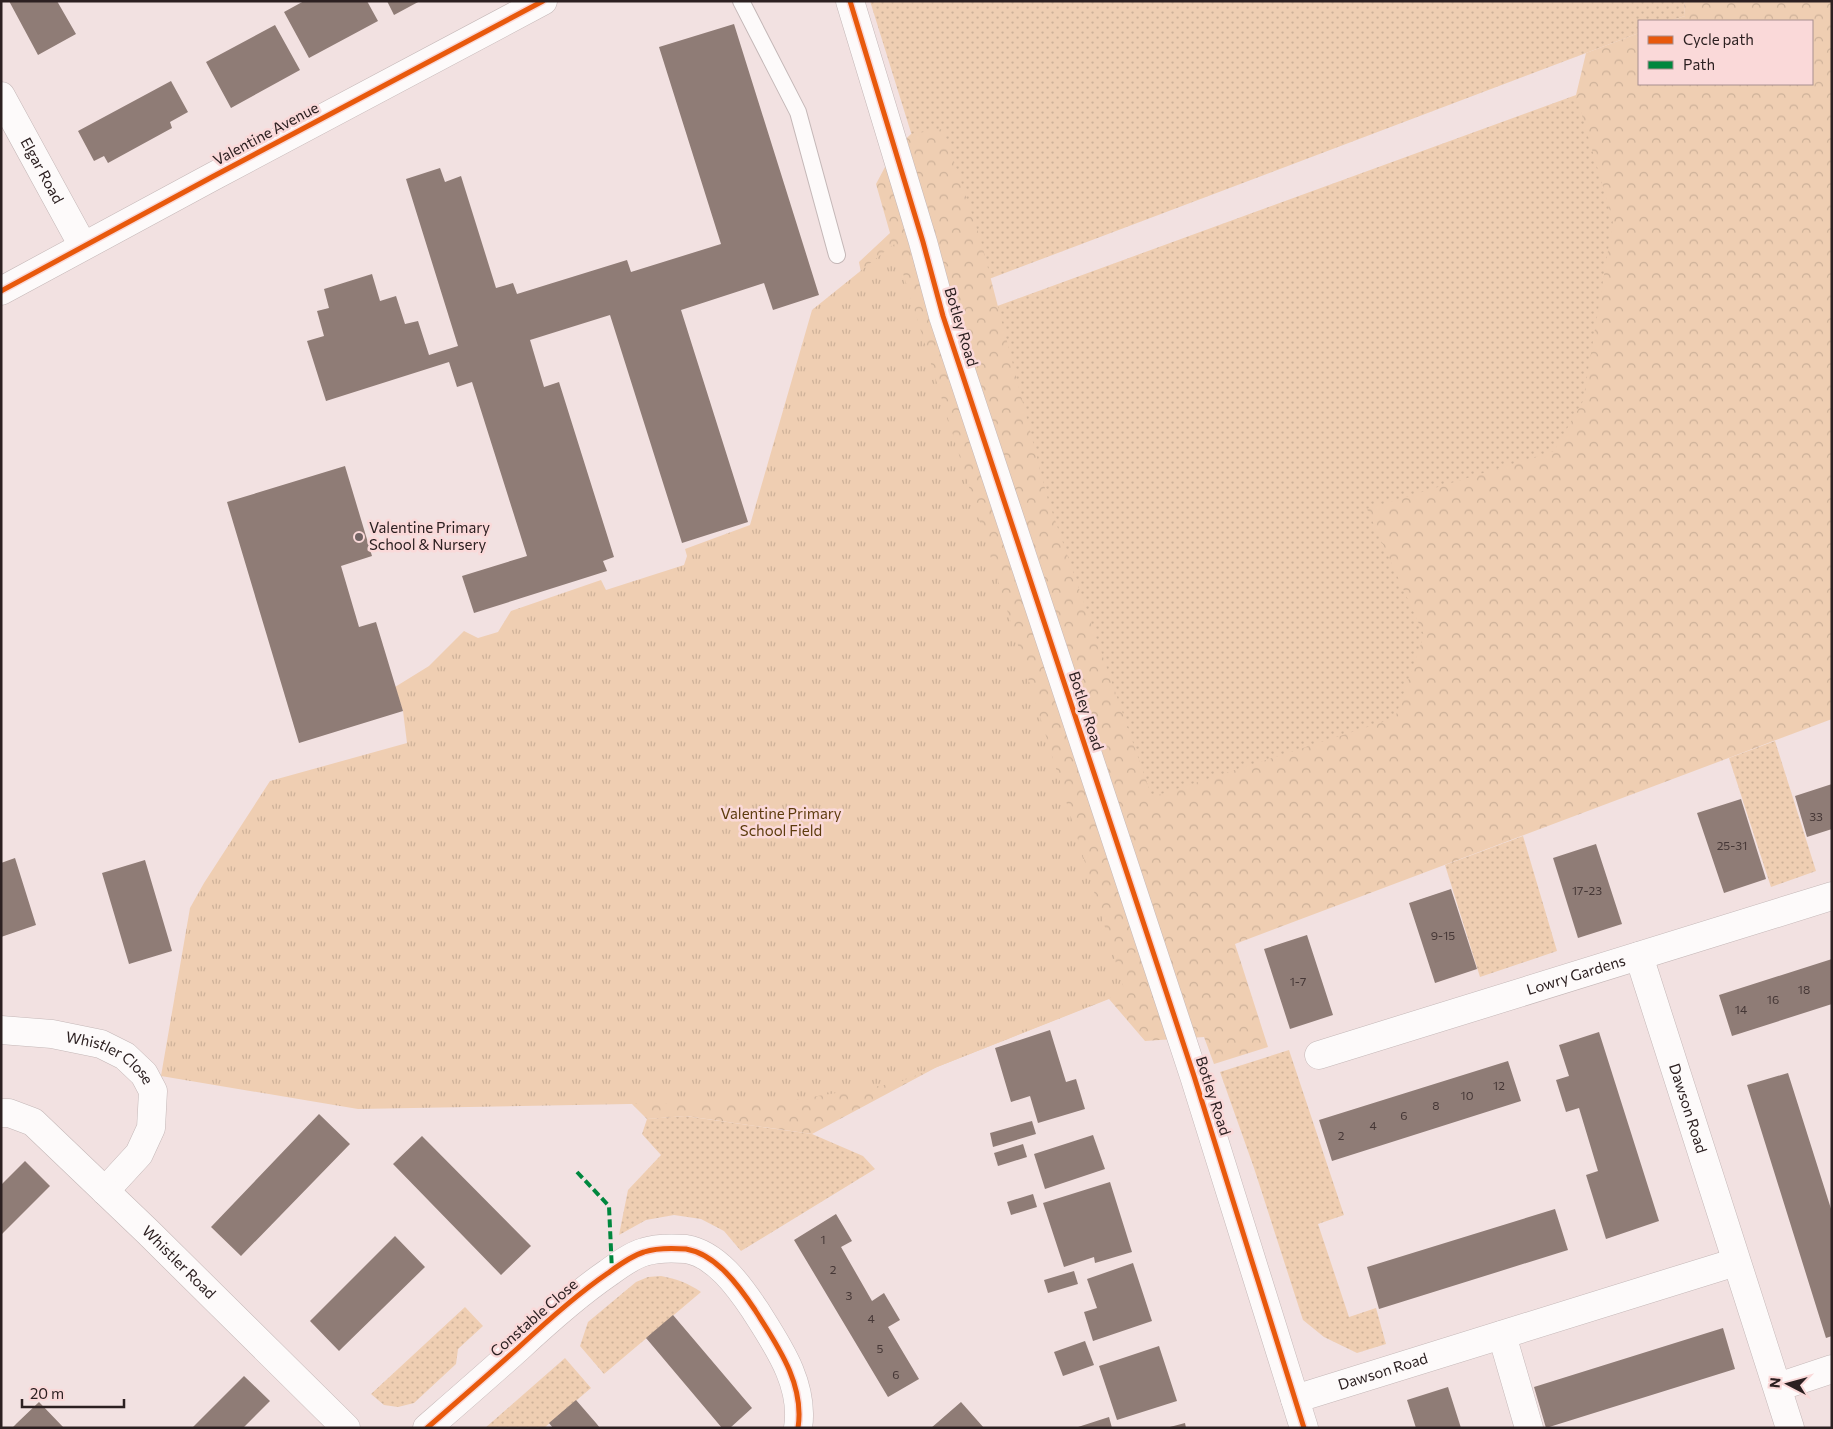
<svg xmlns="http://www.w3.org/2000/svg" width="1833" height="1429" viewBox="0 0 1833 1429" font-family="Commissioner,sans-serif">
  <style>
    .grass { fill: url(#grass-dots) }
    .forest { fill: url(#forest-crowns) }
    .park { fill: url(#park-tufts) }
    .building { fill: #8f7c76 }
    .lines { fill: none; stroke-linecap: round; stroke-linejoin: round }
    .lane-casing { stroke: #c4b7b7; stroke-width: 18 }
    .street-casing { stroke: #c4b7b7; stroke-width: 29 }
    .secondary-casing { stroke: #c4b7b7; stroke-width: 29 }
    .lane { stroke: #fdfafa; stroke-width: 16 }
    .street { stroke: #fdfafa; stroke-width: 28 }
    .secondary { stroke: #fdfafa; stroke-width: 28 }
    .quiet { stroke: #00873e; stroke-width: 4; stroke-dasharray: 8 4; stroke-linecap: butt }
    .cycleway-casing { stroke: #fad9d9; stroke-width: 8 }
    .cycleway { stroke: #e8590c; stroke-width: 5 }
    .poi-dot { fill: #716464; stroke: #fad9d9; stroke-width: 2 }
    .labels { text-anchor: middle; stroke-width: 5; stroke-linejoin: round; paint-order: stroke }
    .number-label { font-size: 12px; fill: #453736 }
    .street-label { font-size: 15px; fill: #2c2021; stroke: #fad9d9 }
    .poi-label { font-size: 15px; fill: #2c2021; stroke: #fad9d9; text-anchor: start }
    .park-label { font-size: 15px; fill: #5d3b0d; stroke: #fad9d9 }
  </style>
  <defs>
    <pattern id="grass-dots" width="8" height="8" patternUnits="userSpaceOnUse" patternTransform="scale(1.25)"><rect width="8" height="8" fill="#efceb2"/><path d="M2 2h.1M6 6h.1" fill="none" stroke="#cdb199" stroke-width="1.8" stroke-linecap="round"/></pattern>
    <pattern id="forest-crowns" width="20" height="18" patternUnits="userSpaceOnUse" patternTransform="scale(1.25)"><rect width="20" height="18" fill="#efceb2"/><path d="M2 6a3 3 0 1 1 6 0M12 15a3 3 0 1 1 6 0" fill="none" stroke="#cdb199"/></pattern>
    <pattern id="park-tufts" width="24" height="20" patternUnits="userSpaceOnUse" patternTransform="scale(1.25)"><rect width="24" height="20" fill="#efceb2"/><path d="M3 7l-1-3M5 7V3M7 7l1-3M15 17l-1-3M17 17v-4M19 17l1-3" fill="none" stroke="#cdb199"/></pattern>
  </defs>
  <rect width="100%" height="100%" fill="#f2e1e1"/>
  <path class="grass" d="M870 1H1684L1685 16 1670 21H1639V33L960 290Z
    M1639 72V84L1754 671 1153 882 967 317Z
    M1775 741 1816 871 1771 887 1729 758Z
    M1523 836 1557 951 1480 977 1445 865Z
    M1289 1050 1344 1215 1318 1224 1349 1317 1376 1308 1386 1344 1357 1353 1324 1337 1303 1320 1254 1168 1220 1072Z
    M685 1116 812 1134 863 1156 875 1169 741 1251 724 1231 701 1219 674 1215 646 1220 619 1235 628 1190 661 1155 642 1134 647 1119Z
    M661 1276C677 1279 688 1283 701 1292L604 1374 580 1346 588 1322 636 1282 648 1277Z
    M465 1307 483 1326 458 1349 456 1364 414 1403 398 1407 384 1405 371 1394Z
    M565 1358 591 1388 544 1428H485Z"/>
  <path class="forest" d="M1684 1H1832V719L1235 944 1268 1047 1214 1064 1204 1037 1145 1041 1109 999 937 1067 812 1134 686 1116 647 1119 632 1104 865 294 859 262 890 233 876 184 894 150 911 134 943 129 981 241 1048 500 1152 797 1395 718 1424 635 1367 509 1554 451 1583 401 1613 221 1576 95 1586 53 1639 33V84H1812V21H1670L1685 16Z"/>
  <path class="park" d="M894 244 1125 992 897 1083 787 1101 358 1109 161 1076 190 908 204 883 270 781 407 743 403 711 395 687 429 666 464 631 478 638 498 632 511 611 601 580 606 590 684 565 687 556 685 549 750 525 812 310Z"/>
  <path class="building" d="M9 1H57L76 34 38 55Z
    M304 1H367L378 21 309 58 284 12Z
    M387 1H420L394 15Z
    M734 24 819 295 773 310 764 283 681 310 748 522 682 543 610 315 530 340 544 387 559 382 614 557 603 561 607 571 474 613 462 576 527 556 472 382 457 387 449 362 326 401 307 341 324 336 317 311 329 308 324 289 372 274 380 301 396 296 405 324 418 321 429 355 458 346 406 179 440 168 445 182 461 176 496 288 513 283 517 294 627 260 631 272 721 244 659 47Z
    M275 25 300 70 231 108 206 62Z
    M171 81 188 112 170 122 172 128 108 163 104 156 94 161 78 131Z
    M345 466 372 556 341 566 359 627 376 622 403 711 299 743 227 502Z
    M1832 784V829L1807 837 1795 796Z
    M1741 799 1766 879 1724 893 1697 813Z
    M1596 844 1622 924 1578 938 1553 858Z
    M15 858 36 925 1 937V863Z
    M145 860 172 951 129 964 102 873Z
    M1451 889 1477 969 1435 983 1409 903Z
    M1307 935 1333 1015 1290 1029 1264 949Z
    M1832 959V1004L1732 1036 1719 995Z
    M1050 1030 1066 1082 1076 1079 1085 1109 1038 1123 1030 1096 1011 1102 995 1048Z
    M1599 1032 1659 1221 1606 1239 1586 1175 1598 1171 1579 1108 1566 1112 1556 1080 1569 1076 1559 1045Z
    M1508 1061 1521 1101 1332 1161 1319 1120Z
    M1788 1073 1832 1212V1336L1826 1338 1747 1085Z
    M319 1114 350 1144 241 1256 211 1227Z
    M1032 1121 1036 1134 993 1147 990 1133Z
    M1093 1135 1105 1169 1045 1189 1034 1154Z
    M422 1136 531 1246 501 1275 393 1164Z
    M1023 1144 1027 1157 998 1166 994 1153Z
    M25 1161 50 1186 1 1235V1185Z
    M1110 1182 1132 1252 1095 1263 1094 1257 1064 1267 1043 1203Z
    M1033 1194 1037 1207 1011 1215 1007 1202Z
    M1555 1209 1568 1250 1379 1309 1367 1267Z
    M836 1214 852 1241 841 1247 872 1301 884 1293 900 1320 888 1327 919 1379 888 1397 794 1240Z
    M395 1236 425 1267 339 1351 310 1321Z
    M1133 1263 1152 1321 1093 1341 1084 1312 1097 1308 1087 1279Z
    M1074 1271 1078 1284 1048 1293 1044 1280Z
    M673 1315 752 1408 730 1428H722L646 1338Z
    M1723 1328 1735 1369 1546 1428 1534 1387Z
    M1085 1341 1094 1365 1063 1376 1054 1352Z
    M1159 1346 1177 1401 1117 1420 1099 1366Z
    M244 1376 270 1401 243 1428H192Z
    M1448 1387 1461 1428H1416L1407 1400Z
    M576 1400 596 1423 600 1428H553L549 1423Z
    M39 1402 64 1428H12L17 1423Z
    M961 1402 984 1428H931L938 1422Z
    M1109 1417 1112 1428H1078V1427Z
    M1185 1423 1186 1428H1170V1427Z"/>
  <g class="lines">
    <defs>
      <path id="lane" d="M741 1 798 112 837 255"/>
      <g id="street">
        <path id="s1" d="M1 96 83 246"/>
        <path d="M1 291 212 177 543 1"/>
        <path id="s2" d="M1639 956 1790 1428"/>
        <path id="s3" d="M1 1030 52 1034 101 1044 125 1056 144 1074 153 1091 151 1128 139 1154 105 1191"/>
        <path id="s4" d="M1319 1055 1832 896"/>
        <path id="s5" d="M1 1113H9L33 1122 148 1232 346 1428"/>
        <path d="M1502 1335 1529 1428"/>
        <path d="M1778 1387 1832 1369"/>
        <path id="s6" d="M1295 1399 1736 1262"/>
        <path d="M427 1428C458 1401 488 1375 518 1348 547 1321 576 1295 608 1273 619 1265 631 1256 644 1252 656 1248 673 1248 686 1249 716 1254 739 1286 755 1310 777 1345 805 1384 798 1428"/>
      </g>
      <path id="secondary" d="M850 1 923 242 943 316 1194 1076 1304 1428"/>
    </defs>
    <use href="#lane" class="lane-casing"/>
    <use href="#street" class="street-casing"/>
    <use href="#secondary" class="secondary-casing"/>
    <use href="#lane" class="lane"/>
    <use href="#street" class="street"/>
    <use href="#secondary" class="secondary"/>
    <path class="quiet" d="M577 1172 609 1206 612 1271"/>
    <defs>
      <path id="cycleway" d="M850 1 923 242 943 316 1194 1076 1304 1428
        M1 291 212 177 543 1
        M427 1428C458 1401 488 1375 518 1348 547 1321 576 1295 608 1273 619 1265 631 1256 644 1252 656 1248 673 1248 686 1249 716 1254 739 1286 755 1310 777 1345 805 1384 798 1428"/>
    </defs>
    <use href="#cycleway" class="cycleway-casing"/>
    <use href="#cycleway" class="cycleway"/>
  </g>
  <circle class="poi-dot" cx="359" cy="537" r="5"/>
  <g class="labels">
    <g class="number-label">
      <text x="1816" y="821">33</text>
      <text x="1732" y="850">25-31</text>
      <text x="1587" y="895">17-23</text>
      <text x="1443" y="940">9-15</text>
      <text x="1298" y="986">1-7</text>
      <text x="1804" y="994">18</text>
      <text x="1773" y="1004">16</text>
      <text x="1741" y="1014">14</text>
      <text x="1499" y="1090">12</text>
      <text x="1467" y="1100">10</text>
      <text x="1436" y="1110">8</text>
      <text x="1404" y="1120">6</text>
      <text x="1373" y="1130">4</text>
      <text x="1341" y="1140">2</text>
      <text x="823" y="1244">1</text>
      <text x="833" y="1274">2</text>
      <text x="849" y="1300">3</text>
      <text x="871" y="1323">4</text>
      <text x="880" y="1353">5</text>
      <text x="896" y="1379">6</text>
    </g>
    <g class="street-label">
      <text transform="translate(266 134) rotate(-28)" y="5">Valentine Avenue</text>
      <text dy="5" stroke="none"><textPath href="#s1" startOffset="85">Elgar Road</textPath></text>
      <text transform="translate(961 327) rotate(73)" y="5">Botley Road</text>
      <text transform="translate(1086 711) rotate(72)" y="5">Botley Road</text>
      <text dy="5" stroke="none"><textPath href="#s4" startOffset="269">Lowry Gardens</textPath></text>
      <text dy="5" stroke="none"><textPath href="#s3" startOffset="115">Whistler Close</textPath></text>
      <text transform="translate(1213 1096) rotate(72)" y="5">Botley Road</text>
      <text dy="5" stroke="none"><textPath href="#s2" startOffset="160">Dawson Road</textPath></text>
      <text dy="5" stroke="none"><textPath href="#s5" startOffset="236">Whistler Road</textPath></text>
      <text transform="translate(534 1318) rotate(-41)" y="5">Constable Close</text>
      <text dy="5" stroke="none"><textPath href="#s6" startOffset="92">Dawson Road</textPath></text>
    </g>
    <g class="poi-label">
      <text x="369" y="533">Valentine Primary<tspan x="369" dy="17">School &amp; Nursery</tspan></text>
    </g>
    <g class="park-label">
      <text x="781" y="819">Valentine Primary<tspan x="781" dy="17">School Field</tspan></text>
    </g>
  </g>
  <rect width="1833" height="1429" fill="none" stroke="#2c2021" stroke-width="5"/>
  <rect x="1638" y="20" width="175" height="65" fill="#fad9d9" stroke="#a88f8f"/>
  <rect x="1648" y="36" width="25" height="8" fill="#e8590c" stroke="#a88f8f"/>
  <text x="1683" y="45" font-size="15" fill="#2c2021">Cycle path</text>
  <rect x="1648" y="61" width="25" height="8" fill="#00873e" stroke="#a88f8f"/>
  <text x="1683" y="70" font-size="15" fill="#2c2021">Path</text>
  <g transform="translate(1788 1384) rotate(276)" stroke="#fad9d9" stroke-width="4" paint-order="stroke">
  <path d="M0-4L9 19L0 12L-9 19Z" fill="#2c2021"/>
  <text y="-8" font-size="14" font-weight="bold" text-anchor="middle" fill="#2c2021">N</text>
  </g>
  <path d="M22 1399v8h102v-8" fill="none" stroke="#2c2021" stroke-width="2.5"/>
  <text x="30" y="1399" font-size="15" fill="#2c2021" stroke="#fad9d9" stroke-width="4" paint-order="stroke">20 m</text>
</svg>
